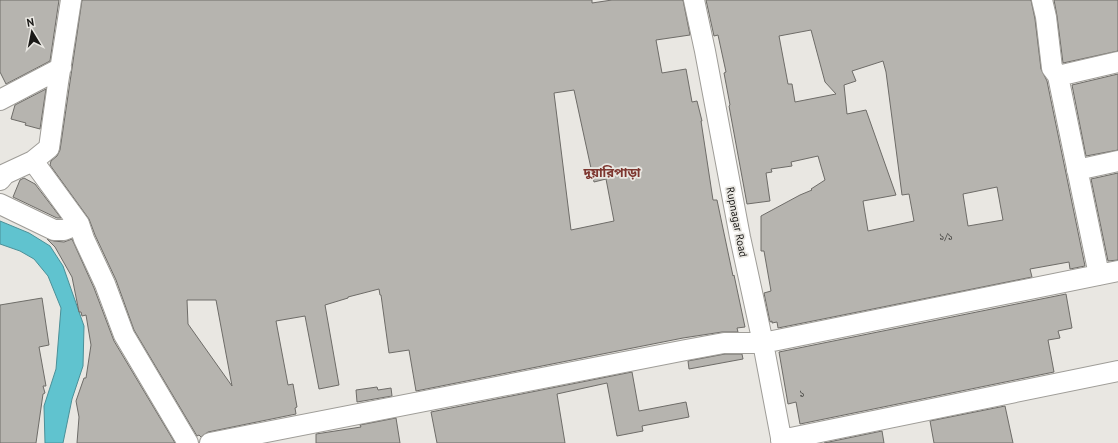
<svg xmlns="http://www.w3.org/2000/svg" width="1118" height="443" viewBox="0 0 1118 443" font-family="'PT Sans','Noto Sans Bengali',sans-serif">
  <style>
    .water { fill: #60c3cf; stroke: #4b9098 }
    .building { fill: #b6b4af; stroke: #6e6c68; fill-rule: evenodd }
    .lines { fill: none; stroke-linecap: round; stroke-linejoin: round }
    .minor-casing { stroke: #9f9d98; stroke-width: 22 }
    .minor { stroke: #fff; stroke-width: 20 }
    .labels { text-anchor: middle; stroke-width: 3.5; stroke-linejoin: round; paint-order: stroke }
    .number-label { font-size: 9px; fill: #41403d }
    .street-label { font-size: 11px; fill: #1a1917; stroke: #e9e7e2 }
    .quarter-label { font-size: 13px; font-weight: bold; fill: #7d362f; stroke: #e9e7e2 }
  </style>
  <rect width="100%" height="100%" fill="#e9e7e2"/>
  <path class="water" d="M0 221 29 233 50 246 63 266 84 326 83 366 72 399 63 443H45L44 406 56 369 61 308 48 276 34 259 20 251 0 244Z"/>
  <path class="building" d="M0 0H59L50 61 6 84 0 72Z
    M82 0H592V3L612 0H683L690 35 656 40 662 73 686 69 692 102 697 101 702 121H701L713 200H717L733 276 734 275 745 327 737 328 738 332H722L683 338 416 391 409 350 389 353 381 295H380L379 289 348 297V298L325 305 339 385 319 389 305 316 276 321 288 385 293 384 297 407 295 408 296 414 208 432 201 437 199 435 197 436 134 330 116 280 95 235 89 219 50 165 51 161 57 156 60 150ZM574 90 594 182 606 179 614 221 571 230 554 93ZM187 300H216L232 386 188 324Z
    M706 0H1031L1035 19 1041 69 1047 81 1085 266 1070 269 1069 262 1030 269 1032 277 778 328 777 322 772 323V321L770 322 764 293 771 291 764 251H761V216L800 195 812 190 811 189 825 180 818 156 791 162 792 166 771 169 772 172 766 173 770 201 747 204 729 106 730 105 724 73 726 72 718 35 714 36ZM811 30 825 82 836 94 795 102 792 84H788L779 36ZM883 61 886 72 902 195 909 194 914 221 868 231 863 201 896 195 866 110 847 114 844 85 856 81 852 71ZM997 187 1003 220 968 226 963 194Z
    M1054 0H1118V51L1063 63 1057 16Z
    M1118 74V150L1086 156 1072 85Z
    M46 89 40 129 25 125 26 123 11 119 15 105Z
    M1118 173V260L1108 261 1091 179Z
    M24 178 35 184 61 218H57L13 197 20 180Z
    M47 239 54 241 64 242 72 239 94 288 114 341 175 443H77L79 417 76 401 84 378H86L91 345 86 315 82 316 81 312H79L72 277 55 247Z
    M1066 294 1072 328 1058 331 1060 338 1048 340 1054 372 800 424 796 402 788 404 779 352Z
    M42 298 49 345 39 347 46 386H43L45 393 43 394 36 443H0V305Z
    M725 354H742L743 359 689 369 688 361Z
    M632 372 639 411 686 402 689 417 642 426 643 431 617 436 607 383 557 394 565 443H437L431 412Z
    M377 387 378 390 391 388 392 396 357 402 356 390Z
    M1005 406 1013 443H934L930 421Z
    M396 418 400 443H316V434L361 427 360 425Z
    M882 431 884 443H824Z"/>
  <g class="lines">
    <defs>
      <path id="minor" d="M694 0 705 51 740 237 763 343 782 443
        M1042 0 1046 17 1052 68 1058 76 1099 275
        M1058 76 1118 62
        M0 100 61 68
        M33 161 49 148 58 83 71 0
        M1077 170 1118 161
        M0 180 5 174 33 161 79 224 84 239 105 284 124 335 188 443
        M0 204 54 230H64L79 224
        M781 440 1118 371
        M210 443 686 350 724 343H763L1118 271"/>
    </defs>
    <use href="#minor" class="minor-casing"/>
    <use href="#minor" class="minor"/>
  </g>
  <g class="labels">
    <g class="number-label">
      <text x="946" y="240">১/১</text>
      <text x="802" y="397">১</text>
    </g>
    <g class="street-label">
      <text transform="translate(737 222) rotate(79)" y="4">Rupnagar Road</text>
    </g>
    <g class="quarter-label">
      <text x="612" y="177">দুয়ারিপাড়া</text>
    </g>
  </g>
  <g transform="translate(32 32) rotate(350)" stroke="#e9e7e2" stroke-width="3" paint-order="stroke">
  <path d="M0-3L7 15L0 10L-7 15Z" fill="#1a1917"/>
  <text y="-6" font-size="11" font-weight="bold" text-anchor="middle" fill="#1a1917">N</text>
  </g>
</svg>
